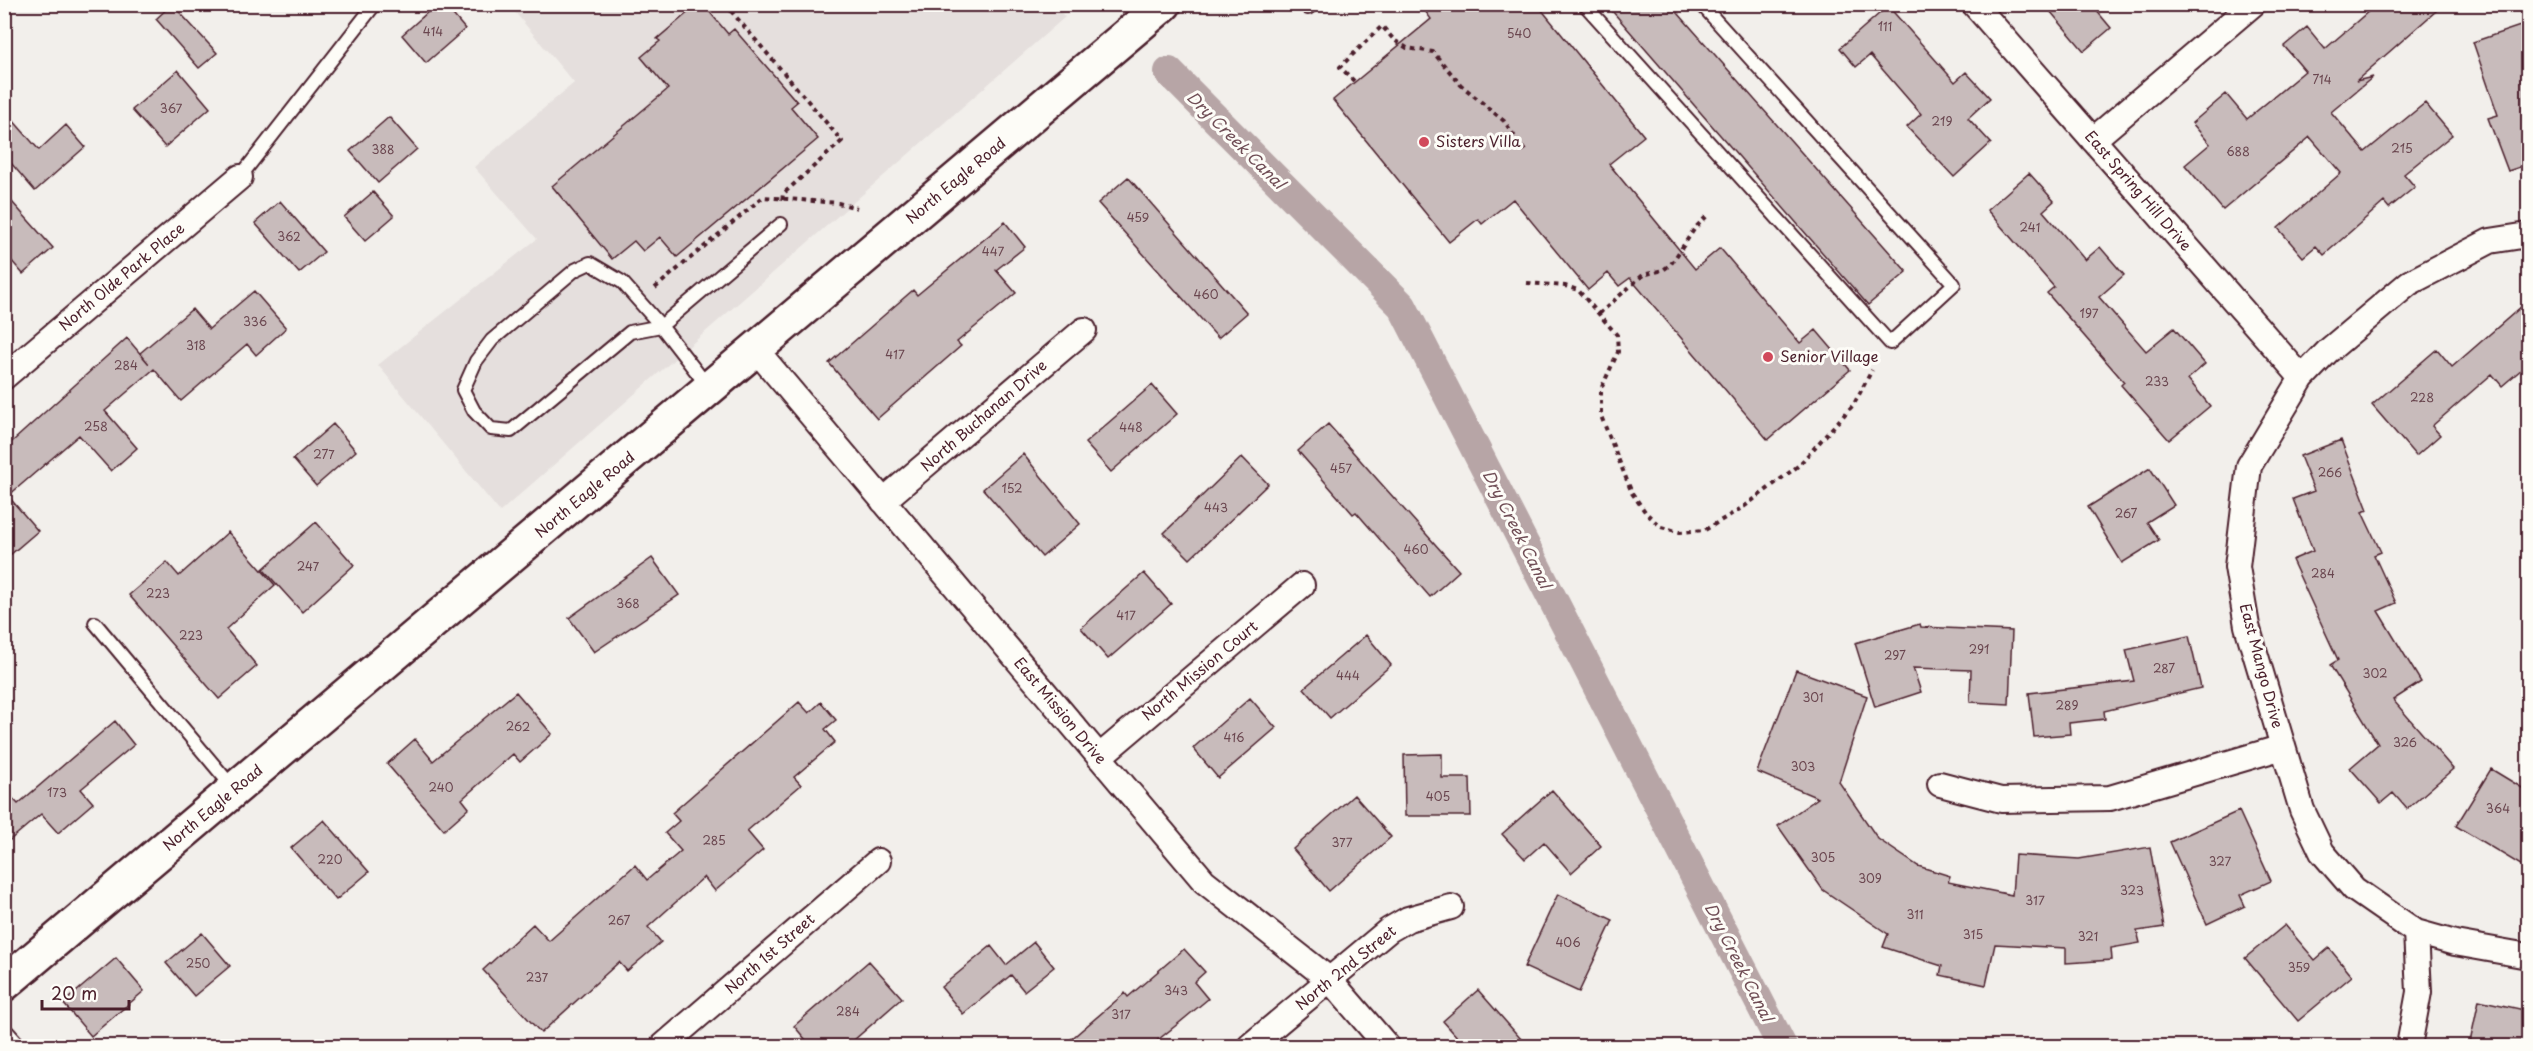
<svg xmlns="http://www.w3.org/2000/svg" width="2533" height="1051" viewBox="0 0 2533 1051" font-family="'Playpen Sans',sans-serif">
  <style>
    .built { fill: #e5dfdd }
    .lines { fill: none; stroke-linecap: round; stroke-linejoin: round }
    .canal { stroke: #b7a5a6; stroke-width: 30 }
    .building { fill: #c8bbbb; stroke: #4a1f2b; stroke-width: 1.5 }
    .service-casing { stroke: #4a1f2b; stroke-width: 16 }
    .minor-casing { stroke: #4a1f2b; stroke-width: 28 }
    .secondary-casing { stroke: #4a1f2b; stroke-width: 38 }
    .path { stroke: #4a1f2b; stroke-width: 4; stroke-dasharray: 4.5 4.5; stroke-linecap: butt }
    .service { stroke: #fdfcf7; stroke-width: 12 }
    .minor { stroke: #fdfcf7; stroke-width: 24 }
    .secondary { stroke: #fdfcf7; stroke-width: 33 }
    .poi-dot { fill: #d1495b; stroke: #fdfcf7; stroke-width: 2 }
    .labels { text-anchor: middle; stroke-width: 6; stroke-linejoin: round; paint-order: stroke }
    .number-label { font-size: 12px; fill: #6a464f }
    .poi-label { font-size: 15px; fill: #4a1f2b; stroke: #fdfcf7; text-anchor: start }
    .street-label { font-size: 15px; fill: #4a1f2b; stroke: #fdfcf7 }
    .water-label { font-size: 16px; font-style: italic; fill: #704e56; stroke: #fdfcf7 }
  </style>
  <rect width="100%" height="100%" fill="#f2efeb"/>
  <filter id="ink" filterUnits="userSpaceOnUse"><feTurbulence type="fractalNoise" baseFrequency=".0167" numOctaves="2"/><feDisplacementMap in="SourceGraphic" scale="12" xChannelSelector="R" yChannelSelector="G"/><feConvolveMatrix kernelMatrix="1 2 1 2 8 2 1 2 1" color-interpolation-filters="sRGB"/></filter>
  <g filter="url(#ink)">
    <path class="built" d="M1053 4 1065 17 500 512 378 365 537 239 474 167 574 83 509 5Z"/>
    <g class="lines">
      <path class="canal" d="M1169 72 1402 306 1782 1046"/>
    </g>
    <path class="building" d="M172 4 217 53 199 68 156 19Z
      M437 4H444L465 29 426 63 402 35Z
      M698 4H703L728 34 734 29 797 102 791 107 818 139 677 257 660 237 643 251 634 241 612 259 552 186 668 89 641 57 660 41 657 39Z
      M1420 4H1537L1644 136 1609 164 1695 269 1720 248 1800 343 1816 330 1850 370 1768 440 1630 278 1619 286 1608 273 1588 290 1513 199 1482 224 1478 219 1449 242 1333 100 1431 19Z
      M1606 4H1670L1907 272 1868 305Z
      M2044 4H2091L2111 28 2084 51Z
      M2377 4H2444L2356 81 2373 77 2331 112 2365 152 2425 103 2452 135 2404 174 2415 187 2389 208 2384 202 2324 255 2316 246 2303 257 2278 228 2341 173 2310 137 2223 210 2185 165 2210 144 2192 123 2226 94 2247 119 2305 71 2284 46 2307 27 2325 49Z
      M1888 6 1955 82 1966 72 1990 98 1968 118 1991 143 1954 177 1907 127 1921 114 1870 55 1856 67 1840 48Z
      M2529 23V164L2508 171 2488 118 2498 115 2473 42Z
      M178 70 210 108 165 147 132 110Z
      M4 110 39 150 66 125 85 147 35 191 4 155Z
      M389 117 417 149 378 183 350 151Z
      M2029 173 2054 201 2043 211 2085 260 2100 247 2124 275 2099 297 2146 351 2174 328 2205 364 2188 379 2210 406 2169 440 2121 385 2124 382 2047 293 2054 287 1987 210Z
      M1128 177 1247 313 1218 338 1098 203Z
      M373 192 394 216 365 241 344 217Z
      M4 193 53 248 23 274 4 252Z
      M280 201 324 252 299 273 255 223Z
      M1005 222 1025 247 996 270 1016 293 957 342 961 346 877 419 829 363 913 290 917 295Z
      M254 291 286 328 256 355 247 344 181 401 154 369 105 411 137 448 111 471 79 435 8 496 38 531 4 560V449L127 338 149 364 140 353 192 309 209 329Z
      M2529 300V363L2502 386 2492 374 2432 426 2440 435 2416 456 2372 405 2437 349 2452 367Z
      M1152 385 1177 414 1111 472 1085 443Z
      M333 424 356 451 316 486 293 459Z
      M1328 424 1459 571 1430 597 1356 512 1353 514 1298 451Z
      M2341 440 2368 510 2362 512 2381 552 2374 555 2396 603 2378 611 2421 682 2393 700 2453 769 2407 809 2393 793 2381 803 2350 768 2378 744 2330 665 2338 660 2292 560 2313 551 2293 499 2314 491 2300 456Z
      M1023 454 1080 524 1042 557 983 489Z
      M1242 457 1268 484 1190 559 1164 533Z
      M2150 468 2174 505 2147 522 2159 540 2122 563 2088 507Z
      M316 522 354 565 302 612 263 569Z
      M228 532 275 585 226 629 257 666 219 699 129 595 167 562 179 576Z
      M652 558 679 595 594 652 569 618Z
      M1144 573 1171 604 1108 659 1081 628Z
      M1920 624 1921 627 2012 631 2009 704 1970 702 1971 670 1913 668 1921 692 1875 707 1855 643Z
      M1366 635 1391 665 1330 718 1304 688Z
      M2189 636 2201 688 2104 711 2105 719 2069 723 2070 734 2034 737 2029 693 2134 681 2126 650Z
      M1796 670 1867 696 1839 782 1878 839 1918 866 1950 876 1948 882 2012 895 2015 855 2079 859 2150 847 2164 927 2137 931 2140 943 2111 948 2112 960 2066 963V948L1995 944 1986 985 1940 975 1942 966 1883 947 1888 934 1823 890 1778 826 1818 798 1757 772Z
      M516 692 552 734 520 762 513 754 462 799 469 808 444 830 387 764 415 739 433 761Z
      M1250 698 1276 728 1218 778 1193 748Z
      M799 702 809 713 821 702 836 720 825 729 835 742 794 777 801 785 747 831 763 850 715 891 704 877 648 927 661 942 627 971 619 962 541 1033 483 970 533 924 549 941 635 865 647 880 681 851 665 833 679 821 672 813Z
      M115 721 134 745 81 789 93 803 58 833 41 814 4 845V789L18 804Z
      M1442 754V778H1470L1471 816H1405L1404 755Z
      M2491 769 2529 792V870L2456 826Z
      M1552 790 1601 846 1571 873 1544 842 1525 859 1502 834Z
      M1354 795 1391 837 1329 891 1293 849Z
      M2239 811 2271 881 2240 895 2245 906 2207 924 2170 842Z
      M324 820 369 872 336 900 291 848Z
      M1558 894 1613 920 1579 992 1524 967Z
      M2285 925 2315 960 2329 948 2352 976 2298 1021 2245 958Z
      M202 933 230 966 194 996 166 963Z
      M1034 942 1054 967 1024 991 1011 975 963 1014 941 987 991 946 1006 965Z
      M1184 949 1205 972 1194 982 1208 999 1179 1023 1149 1047H1062L1125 993 1128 997Z
      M116 958 144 991 91 1036 63 1003Z
      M869 961 902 998 846 1047H812L794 1026Z
      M1478 990 1528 1047H1466L1443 1021Z
      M2479 1000 2529 1011V1047H2469Z"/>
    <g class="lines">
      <defs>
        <path id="service" d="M1584 4 1890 343 1954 284 1701 4
          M1308 8 1313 4
          M240 177 375 4
          M709 388 661 326 630 332 511 431 491 429 474 411 463 390 476 361 492 340 575 270 590 263 622 282 661 326 781 224
          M95 623 234 789"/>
        <path id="minor" d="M1974 4 2302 378
          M2093 140 2253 4
          M2528 235 2490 241 2409 283 2328 351 2302 378 2249 466 2237 567 2247 626 2302 810 2322 852 2354 889 2416 932 2455 943 2528 956
          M757 351 1204 881 1330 980 1387 1046
          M4 377 240 177
          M883 501 1084 330
          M1099 757 1302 585
          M1940 784 2001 800 2110 798 2283 747
          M4 1037 12 1046
          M663 1046 878 861
          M1250 1046 1389 930 1408 919 1451 907
          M2409 1046 2419 992 2416 932"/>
        <path id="secondary" d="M4 984 1164 4"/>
      </defs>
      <use href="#service" class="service-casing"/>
      <use href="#minor" class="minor-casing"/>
      <use href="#secondary" class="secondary-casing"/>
      <path class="path" d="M725 4 842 141 783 194 782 201
        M1354 81 1340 67 1382 26 1394 40 1407 48 1433 52 1461 85 1504 121 1527 154
        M1527 283 1565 286 1578 290 1617 335 1618 352 1601 389V416L1632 493 1646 513 1661 527 1680 532 1705 530 1745 506 1798 466 1854 404 1872 370
        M655 288 763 197 838 203 857 208
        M1599 314 1643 275 1663 270 1671 264 1695 228 1708 215"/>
      <use href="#service" class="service"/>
      <use href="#minor" class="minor"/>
      <use href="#secondary" class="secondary"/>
    </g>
  </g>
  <g class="poi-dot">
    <circle cx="1424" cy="142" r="6"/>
    <circle cx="1768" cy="357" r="6"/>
  </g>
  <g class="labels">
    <g class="number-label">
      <text x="1885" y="31">111</text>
      <text x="433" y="36">414</text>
      <text x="1519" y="38">540</text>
      <text x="2322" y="84">714</text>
      <text x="171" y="113">367</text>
      <text x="1942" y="126">219</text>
      <text x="2402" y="153">215</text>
      <text x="383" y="154">388</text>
      <text x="2238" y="156">688</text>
      <text x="1138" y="222">459</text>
      <text x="2030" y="232">241</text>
      <text x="289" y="241">362</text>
      <text x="993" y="256">447</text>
      <text x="1206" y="299">460</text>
      <text x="2089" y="318">197</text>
      <text x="255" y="326">336</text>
      <text x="196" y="350">318</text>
      <text x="895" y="359">417</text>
      <text x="126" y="370">284</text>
      <text x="2157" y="386">233</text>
      <text x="2422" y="402">228</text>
      <text x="96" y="431">258</text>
      <text x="1131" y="432">448</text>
      <text x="324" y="459">277</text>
      <text x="1341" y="473">457</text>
      <text x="2330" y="477">266</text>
      <text x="1012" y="493">152</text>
      <text x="1216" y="512">443</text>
      <text x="2126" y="518">267</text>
      <text x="1416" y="554">460</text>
      <text x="308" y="571">247</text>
      <text x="2323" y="578">284</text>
      <text x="158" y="598">223</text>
      <text x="628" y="608">368</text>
      <text x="1126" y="620">417</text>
      <text x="191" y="640">223</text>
      <text x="1979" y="654">291</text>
      <text x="1895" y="660">297</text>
      <text x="2164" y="673">287</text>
      <text x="2375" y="678">302</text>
      <text x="1348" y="680">444</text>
      <text x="1813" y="702">301</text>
      <text x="2067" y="710">289</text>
      <text x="518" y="731">262</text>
      <text x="1234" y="742">416</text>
      <text x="2405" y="747">326</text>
      <text x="1803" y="771">303</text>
      <text x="441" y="792">240</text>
      <text x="57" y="797">173</text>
      <text x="1438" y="801">405</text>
      <text x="2498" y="813">364</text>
      <text x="714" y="845">285</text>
      <text x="1342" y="847">377</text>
      <text x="1823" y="862">305</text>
      <text x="330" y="864">220</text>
      <text x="2220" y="866">327</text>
      <text x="1870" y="883">309</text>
      <text x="2132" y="895">323</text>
      <text x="2035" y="905">317</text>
      <text x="1915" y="919">311</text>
      <text x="619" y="925">267</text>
      <text x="1973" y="939">315</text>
      <text x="2088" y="941">321</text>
      <text x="1568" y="947">406</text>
      <text x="198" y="968">250</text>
      <text x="2299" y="972">359</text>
      <text x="537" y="982">237</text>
      <text x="1176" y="995">343</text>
      <text x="848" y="1016">284</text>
      <text x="1121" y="1019">317</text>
    </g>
    <g class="poi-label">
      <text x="1436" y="147">Sisters Villa</text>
      <text x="1780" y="362">Senior Village</text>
    </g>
    <g class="street-label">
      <text transform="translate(956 181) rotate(-40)" y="5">North Eagle Road</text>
      <text transform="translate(2138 191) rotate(49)" y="5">East Spring Hill Drive</text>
      <text transform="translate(122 277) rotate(-40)" y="5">North Olde Park Place</text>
      <text transform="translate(984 416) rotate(-41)" y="5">North Buchanan Drive</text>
      <text transform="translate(585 495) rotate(-40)" y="5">North Eagle Road</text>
      <text transform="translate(2261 666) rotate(75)" y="5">East Mango Drive</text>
      <text transform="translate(1200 671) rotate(-40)" y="5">North Mission Court</text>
      <text transform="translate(1060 711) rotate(50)" y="5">East Mission Drive</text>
      <text transform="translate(213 808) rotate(-40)" y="5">North Eagle Road</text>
      <text transform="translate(770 954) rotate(-41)" y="5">North 1st Street</text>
      <text transform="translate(1346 968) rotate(-39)" y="5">North 2nd Street</text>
    </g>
    <g class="water-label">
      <text transform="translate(1236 140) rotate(45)" y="6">Dry Creek Canal</text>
      <text transform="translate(1517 529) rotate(63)" y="6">Dry Creek Canal</text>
      <text transform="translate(1739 962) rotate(63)" y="6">Dry Creek Canal</text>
    </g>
  </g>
  <rect width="2533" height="1051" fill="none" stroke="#fdfcf7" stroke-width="24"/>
  <rect x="12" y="12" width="2509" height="1027" fill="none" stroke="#4a1f2b" stroke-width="2" filter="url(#ink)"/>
  <path d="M42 1000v9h87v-9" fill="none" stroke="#4a1f2b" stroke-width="3"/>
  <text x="51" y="1000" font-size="18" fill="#4a1f2b" stroke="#fdfcf7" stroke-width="4.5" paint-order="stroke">20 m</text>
</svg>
